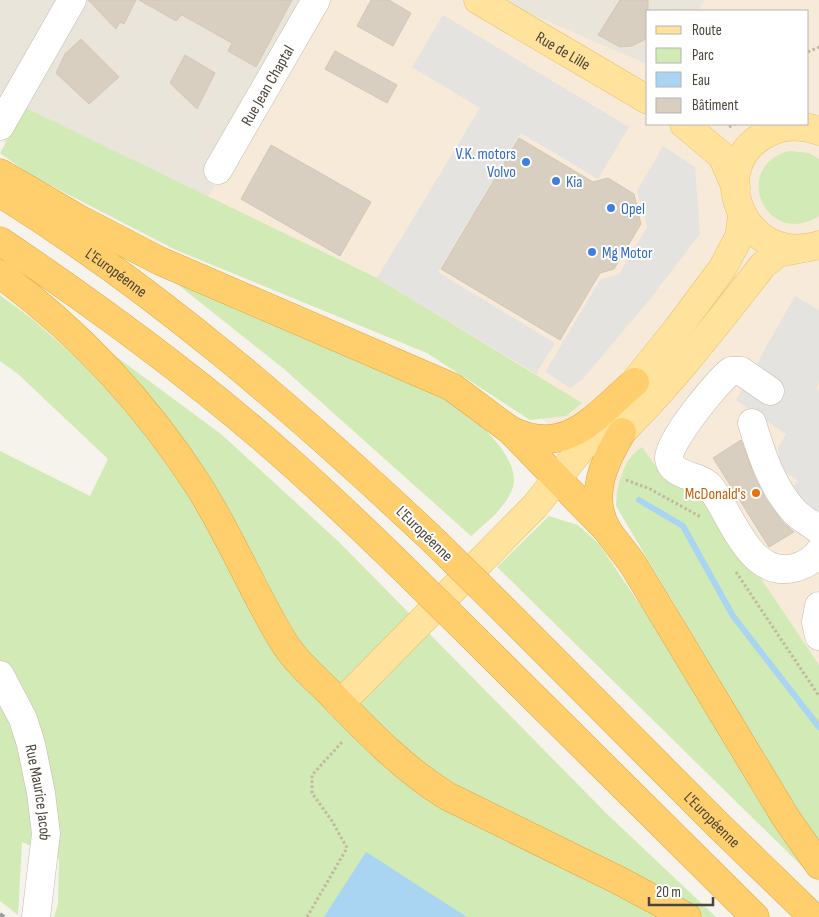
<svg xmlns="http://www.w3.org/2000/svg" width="819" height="917" viewBox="0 0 819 917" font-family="'Sofia Sans Condensed',sans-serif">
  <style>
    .residential { fill: #eae5da }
    .commercial { fill: #f7ead8 }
    .green { fill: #d2eab5 }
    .parking { fill: #e5e3e0 }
    .water { fill: #a9d4f2 }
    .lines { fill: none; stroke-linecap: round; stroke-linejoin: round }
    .stream { stroke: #a9d4f2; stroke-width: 6 }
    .building { fill: #d8cfc1; stroke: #d3c7b4 }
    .minor-casing { stroke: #c2bbae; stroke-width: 29 }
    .major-casing { stroke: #e6c16a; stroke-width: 29 }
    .highway-casing { stroke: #e0a43c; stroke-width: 29 }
    .path { stroke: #c4b79f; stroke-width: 3; stroke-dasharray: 2.5 2.5; stroke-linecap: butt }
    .minor { stroke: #fff; stroke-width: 28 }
    .major { stroke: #ffe39c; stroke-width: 28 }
    .highway { stroke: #ffcf6e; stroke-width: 28 }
    .rail { stroke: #9a9a9a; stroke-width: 4; stroke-dasharray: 6 6; stroke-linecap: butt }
    .highway-bridge-casing { stroke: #e0a43c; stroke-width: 29; stroke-linecap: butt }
    .highway-bridge { stroke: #ffcf6e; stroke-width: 28 }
    .shop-dot { fill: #3f7fe0; stroke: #fff; stroke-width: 2 }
    .food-dot { fill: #e8710a; stroke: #fff; stroke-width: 2 }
    .labels { text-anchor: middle; stroke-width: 4; stroke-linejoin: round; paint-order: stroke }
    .street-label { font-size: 16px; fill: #4b4439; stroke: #fff }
    .shop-label { font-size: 16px; fill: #366cbe; stroke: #fff; text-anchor: start }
    .food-label { font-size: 16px; fill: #c56008; stroke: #fff; text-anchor: end }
  </style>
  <rect width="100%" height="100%" fill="#f6f3ec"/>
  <path class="residential" d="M0 0H329L176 250 29 174 0 136Z
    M498 0H705L699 11H648V65Z"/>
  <path class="commercial" d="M327 0H498L648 65V124H808V11H699L705 0H819V823L629 511 543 419 427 353 176 250Z"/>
  <path class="green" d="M26 108 377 278 582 403 566 416 530 420 427 353 176 250 29 174 0 153Z
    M789 151 809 153 819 159V216C766 249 730 167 789 151Z
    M157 268 425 381C450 399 527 452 512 490 504 509 487 522 471 536L284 369Z
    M0 295 31 318 72 354 91 338 221 434 339 542 607 814 716 917H54L58 904 59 859 22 842 18 915 0 901V451L90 496 108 459 18 374 0 361Z
    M642 447 657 468 703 492 819 665V840L792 803 616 506C617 485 623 459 642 447Z
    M549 516 578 525 599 544 705 701 796 853 819 883 497 567Z"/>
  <path class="parking" d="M443 15 629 127 598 179 521 133 438 272 555 343 536 374 377 278 480 108 412 67Z
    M663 146 695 167 700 234 650 299 582 380 570 388 545 372 600 280 619 274 647 227 637 191Z
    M795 296 819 310V383L816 388 819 390V512L789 493 798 480 781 470 778 448 786 434 736 400Z"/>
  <path class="water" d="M366 852 467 917H324Z"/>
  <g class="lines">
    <path class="stream" d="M639 500 683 526 733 616 819 727"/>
  </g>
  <path class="building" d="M88 0H136L124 24 120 22 116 29Z
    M139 0H292L256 67 228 51 232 43 182 15 176 21Z
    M371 0H389L411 13 393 46 357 26Z
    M620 0H648V34L644 40 632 46 620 47 598 35Z
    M81 39 119 77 89 104 56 73 65 54Z
    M335 51 397 85 387 103 325 69Z
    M185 55 215 73 197 109 170 83Z
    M519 138 593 182 608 178 634 194 641 224 614 269 600 273 560 340 441 269Z
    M271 145 371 202 340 256 241 199Z
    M741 440 754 475 766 499 782 521 794 532 769 547 713 458Z"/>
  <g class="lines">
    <defs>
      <g id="minor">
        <path d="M0 126 72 0"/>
        <path id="s1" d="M218 170 316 0"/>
        <path d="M770 391 741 371H731C718 380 666 444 669 459 672 478 701 474 711 488 732 516 750 579 794 568 805 565 813 561 819 552"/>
        <path d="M752 423C761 453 772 487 794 511 801 519 811 523 819 530"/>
        <path d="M819 606 816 622 819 636"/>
        <path id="s2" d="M0 675 23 719 31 744 41 793 46 834 36 917"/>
      </g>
      <g id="major">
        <path id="s3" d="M478 0 648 100"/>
        <path d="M684 124 722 156 736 188"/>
        <path d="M819 131C803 125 786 125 770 132 701 163 743 269 819 245"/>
        <path d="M605 448C665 392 713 329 763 265L778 253 799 249"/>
        <path d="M340 704 535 506 678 328 722 269 739 237 742 216"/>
      </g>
      <g id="highway">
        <path d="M0 173 79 219 160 261 452 387 510 430 607 530"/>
        <path id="s4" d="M0 193C158 291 298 413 433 540"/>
        <path d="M0 241C92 303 180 367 264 439 313 481 360 526 406 571"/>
        <path d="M0 274C78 331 145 403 198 485 230 535 252 590 283 641 295 661 314 677 331 694 367 731 402 768 447 796L620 881 687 917"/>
        <path d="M510 430C567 458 595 416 635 382"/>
        <path d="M622 432C604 462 587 497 608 531 616 543 626 554 634 566L786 818 819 865"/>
        <path id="s5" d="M505 611 717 824 813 917"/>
        <path d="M478 642 755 917"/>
      </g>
    </defs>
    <use href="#minor" class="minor-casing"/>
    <use href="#major" class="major-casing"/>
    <use href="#highway" class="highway-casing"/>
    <path class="path" d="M808 52 819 47
      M729 127 735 124
      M626 480 650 489 701 517
      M736 572 819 696
      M307 917 347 848 332 821 312 793V775L343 741"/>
    <use href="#minor" class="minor"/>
    <use href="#major" class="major"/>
    <use href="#highway" class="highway"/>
    <path class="rail" d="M0 914 4 917"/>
    <defs>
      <path id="highway-bridge" d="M433 540 505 611
        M406 571 478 642"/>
    </defs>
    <use href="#highway-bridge" class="highway-bridge-casing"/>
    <use href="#highway-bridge" class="highway-bridge"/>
  </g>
  <g class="shop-dot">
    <circle cx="526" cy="162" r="5"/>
    <circle cx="556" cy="181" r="5"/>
    <circle cx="611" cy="208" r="5"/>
    <circle cx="592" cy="252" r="5"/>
  </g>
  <circle class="food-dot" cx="756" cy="493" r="5"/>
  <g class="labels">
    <g class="street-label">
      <text dy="6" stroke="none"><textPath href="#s3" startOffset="99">Rue de Lille</textPath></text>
      <text dy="6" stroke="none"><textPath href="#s1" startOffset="98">Rue Jean Chaptal</textPath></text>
      <text dy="6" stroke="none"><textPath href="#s4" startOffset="141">L'Européenne</textPath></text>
      <text transform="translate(425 533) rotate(44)" y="6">L'Européenne</text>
      <text dy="6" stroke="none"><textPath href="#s2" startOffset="125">Rue Maurice Jacob</textPath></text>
      <text dy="6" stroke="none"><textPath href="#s5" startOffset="294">L'Européenne</textPath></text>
    </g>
    <g class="shop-label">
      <text x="516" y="159" text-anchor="end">V.K. motors<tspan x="516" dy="18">Volvo</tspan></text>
      <text x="566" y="187">Kia</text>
      <text x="621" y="214">Opel</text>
      <text x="602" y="258">Mg Motor</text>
    </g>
    <g class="food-label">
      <text x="746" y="499">McDonald's</text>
    </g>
  </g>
  <rect x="646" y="10" width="162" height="115" fill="#ffffff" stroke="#b7b4b0"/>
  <rect x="656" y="26" width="25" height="8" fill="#ffe39c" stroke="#b7b4b0"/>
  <text x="692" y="35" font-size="15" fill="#4b4439">Route</text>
  <rect x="656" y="48" width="25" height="15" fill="#d2eab5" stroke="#b7b4b0"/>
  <text x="692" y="60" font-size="15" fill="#4b4439">Parc</text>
  <rect x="656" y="72" width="25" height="15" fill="#a9d4f2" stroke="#b7b4b0"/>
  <text x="692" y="85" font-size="15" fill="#4b4439">Eau</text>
  <rect x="656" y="98" width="25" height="15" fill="#d8cfc1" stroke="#b7b4b0"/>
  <text x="692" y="110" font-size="15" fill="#4b4439">Bâtiment</text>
  <path d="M649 897v8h64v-8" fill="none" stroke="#4b4439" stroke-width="2.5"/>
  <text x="656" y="897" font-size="15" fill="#4b4439" stroke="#ffffff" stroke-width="4" paint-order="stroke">20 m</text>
</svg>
